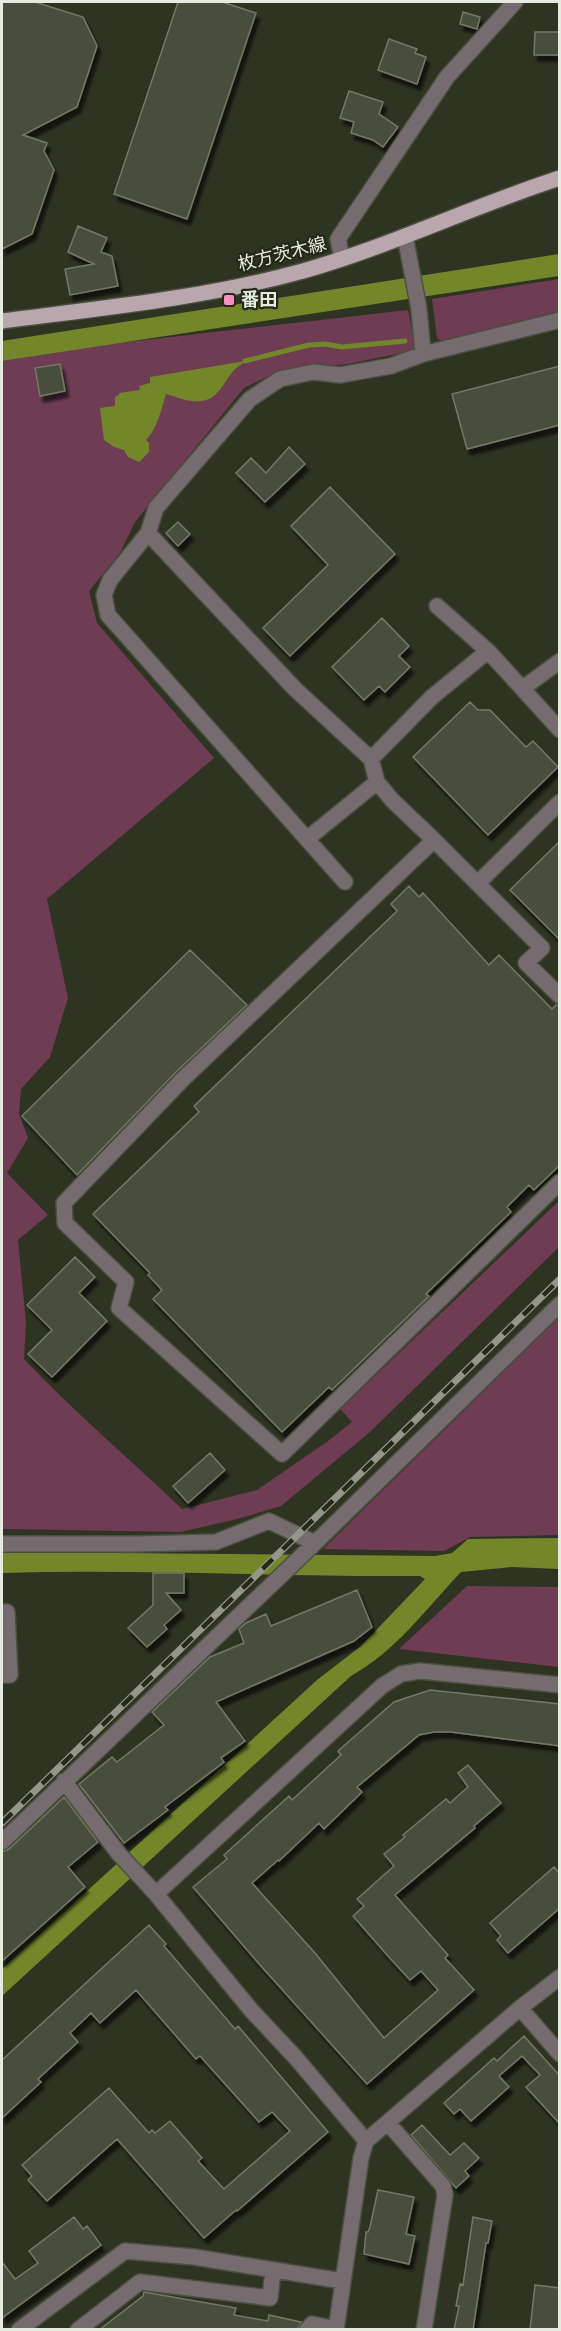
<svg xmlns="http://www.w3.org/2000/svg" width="561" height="2331" viewBox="0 0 561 2331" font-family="Manrope,'Noto Sans JP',sans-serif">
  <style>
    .green { fill: #6e3c53 }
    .water { fill: #73862a }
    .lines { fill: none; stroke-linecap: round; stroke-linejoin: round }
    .stream { stroke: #73862a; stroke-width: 5 }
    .building { fill: #494e3c; stroke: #737966; stroke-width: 1.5; filter: url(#shadow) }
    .minor-casing { stroke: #4c5040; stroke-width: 18 }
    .major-casing { stroke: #4c5040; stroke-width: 18 }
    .minor { stroke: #766c70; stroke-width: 15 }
    .major { stroke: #baa7ae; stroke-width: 15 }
    .rail-casing { stroke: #939688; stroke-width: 7 }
    .rail { stroke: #252919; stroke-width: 4.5; stroke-dasharray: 14; stroke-linecap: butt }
    .poi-dot { fill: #fc8fc2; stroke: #252919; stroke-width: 2 }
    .labels { text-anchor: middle; stroke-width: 4.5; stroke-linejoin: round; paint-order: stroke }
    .street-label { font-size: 18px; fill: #e7eadf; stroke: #252919 }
    .poi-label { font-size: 18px; font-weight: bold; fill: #e7eadf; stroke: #252919; text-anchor: start }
  </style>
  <defs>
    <filter id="shadow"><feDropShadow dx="3.5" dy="6" stdDeviation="1.5" flood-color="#0009"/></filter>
  </defs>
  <rect width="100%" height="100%" fill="#2f3322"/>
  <path class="green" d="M559 279V311L441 341 437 338 432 299Z
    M408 310 416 350 348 364 281 370 244 388 135 522 120 553 89 591 97 623 214 758 47 899 68 998 50 1057 21 1089 19 1114 28 1138 7 1173 48 1215 18 1240 26 1323 24 1359C74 1412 130 1459 182 1509L257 1490 328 1441 352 1422 340 1409 559 1201V1247L370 1432 281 1506 237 1519 181 1532 2 1529V361L101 345Z
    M559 1317V1535L470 1537 444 1551 323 1549Z
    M467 1586 559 1587V1667L399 1649Z"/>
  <path class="water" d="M559 254V276L2 361V341Z
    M245 361C241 365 235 368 231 374 220 388 216 403 194 401 184 401 175 396 166 394 162 408 157 429 146 440L149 443V452L139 462 128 457 124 450 114 447 104 440 100 408 115 406V397L119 395V393L140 390 139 386 150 383V377Z
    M559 1538V1569L512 1567 461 1572C426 1609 396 1651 351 1676L2 1996V1969L317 1680 361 1646 425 1579 420 1576C280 1577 141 1569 2 1573V1552L435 1556 452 1553 468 1539Z"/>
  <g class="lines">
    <path class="stream" d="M245 361 309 345 325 344 342 347 405 341"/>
  </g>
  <path class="building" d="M2 2H35L83 17 97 46 77 107 23 135 47 143 44 151 54 170 32 234 2 249Z
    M178 2H222L256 13 187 219 114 194Z
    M463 12 480 17 477 29 460 24Z
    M535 32H560V55H534Z
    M389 39 417 49 415 53 426 57 417 84 378 70Z
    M349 91 383 102 379 114 398 127 383 147 373 140 351 133 354 122 340 118Z
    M78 226 107 238 101 252 112 256 118 286 70 295 65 269 94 264 68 252Z
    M60 364 65 391 40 396 35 368Z
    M560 366V425L467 449 452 394Z
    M289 447 305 464 265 502 236 473 251 458 266 473Z
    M330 487 395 554 290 656 263 628 328 565 291 526Z
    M178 522 190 534 178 546 166 533Z
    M382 618 409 646 399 656 410 667 385 692 379 686 364 700 332 667Z
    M470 702 478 710H490L526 747 533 741 558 767 488 835 413 757Z
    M560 841V940L510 890Z
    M409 886 419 897 423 893 489 965 499 955 552 1009 556 1005 560 1006V1165L534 1190 529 1185 507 1207 511 1212 426 1294 429 1296 332 1390 329 1387 282 1432 153 1299 162 1290 148 1275 150 1273 93 1214 199 1112 194 1106 397 911 391 904Z
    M190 950 247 1005 176 1072 77 1175 22 1116Z
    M75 1257 95 1277 79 1293 107 1321 52 1377 28 1354 52 1330 27 1305Z
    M210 1453 225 1470 188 1503 173 1486Z
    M153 1573H184V1593H166L181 1610 164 1625 167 1629 147 1647 128 1628 153 1605Z
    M357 1590 372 1627 354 1641 216 1702 245 1741 221 1758 224 1762 165 1807 168 1810 124 1843 79 1784 112 1757 117 1762 164 1725 152 1712 210 1657 244 1643 239 1629 246 1623 266 1614 271 1626Z
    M430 1690 560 1704V1746L451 1732H434L419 1735 357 1787 362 1792 324 1829 319 1823 279 1861 278 1860 252 1883 315 1953 384 2038 438 1990 421 1971 410 1980 387 1955 353 1916 364 1906 357 1899 394 1866 384 1854 405 1837 403 1835 446 1799 450 1803 468 1787 458 1773 468 1765 501 1803 474 1826 475 1828 395 1895 448 1955 445 1958 474 1990 367 2084 260 1965 193 1887 227 1859 224 1855 289 1796 292 1800 341 1755 338 1751 394 1702Z
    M64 1797 98 1842 68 1867 85 1887 2 1961V1852L9 1849Z
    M554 1867 560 1874V1908L508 1953 497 1940 501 1936 490 1923Z
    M149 1925 166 1944 164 1946 235 2029 238 2026 328 2132 237 2211 236 2210 204 2238 117 2139 47 2201 28 2180 32 2176 22 2165 109 2088 149 2133 152 2130 155 2133 170 2121 202 2158 198 2161 224 2189 290 2131 272 2112 259 2122 200 2056 196 2059 136 1990 100 2023 91 2013 70 2033 78 2042 38 2079 41 2082 2 2118V2060Z
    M524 2036 560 2076V2124L526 2087 540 2075 522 2056 499 2076 509 2087 471 2121 460 2109 454 2114 444 2103 494 2058 497 2061Z
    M422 2125 450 2155 464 2143 479 2158 465 2171 469 2176 456 2188 411 2135Z
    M378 2190 414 2197 406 2234 415 2236 409 2264 364 2254 366 2232H368L370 2227Z
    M74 2217 83 2229 87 2226 101 2245 2 2318V2262L15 2279 38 2263 29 2251Z
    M473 2217 492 2221 488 2243H486L473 2330H454L459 2306H456L460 2284 463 2285Z
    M535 2285 560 2288V2330H530Z
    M144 2292 236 2308 234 2315 268 2321 269 2315 301 2322 297 2330H99L143 2296Z"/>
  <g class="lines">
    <defs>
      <path id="minor" d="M342 259 338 239 447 77 515 2
        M423 354 560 320
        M148 533 295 689 371 759
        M437 606 488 651 560 730
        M523 688 560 661
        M377 782 392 800 434 840 183 1079 64 1203 65 1223 126 1282 119 1308 282 1454 560 1182
        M307 839 377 782 371 759 432 697 488 651
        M434 840 542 948 526 963 560 996
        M345 882 108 615 104 595 110 580 148 533 156 508 250 399 280 379 313 372 340 375 391 366 423 354 419 309 405 236
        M478 883 560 802
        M2 1544H137L216 1542 269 1521 315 1543
        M2 1612H7L10 1675H2
        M64 1781 119 1854 156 1894 251 2010 296 2058 366 2141
        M2 1842 315 1543 560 1304
        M156 1894 382 1686 401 1674 420 1671 560 1685
        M520 2008 560 2054
        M388 2123 443 2186 445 2195 424 2330
        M19 2330 125 2251 194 2257 342 2281
        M78 2330 140 2282 270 2298 273 2270
        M307 2330 312 2324 336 2329
        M336 2330 361 2158 366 2141 520 2008 560 1977"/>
      <path id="major" d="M2 321C102 308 205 298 303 271 391 246 473 206 560 178"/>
    </defs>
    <use href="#minor" class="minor-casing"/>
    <use href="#major" class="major-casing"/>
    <use href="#minor" class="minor"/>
    <use href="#major" class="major"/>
    <defs>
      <path id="rail" d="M2 1823 560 1279"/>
    </defs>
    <use href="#rail" class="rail-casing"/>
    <use href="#rail" class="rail"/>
  </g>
  <rect class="poi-dot" x="223" y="294" width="12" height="12" rx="3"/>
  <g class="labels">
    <g class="street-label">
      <text transform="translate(282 254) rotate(-14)" y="6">枚方茨木線</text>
    </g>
    <g class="poi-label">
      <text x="241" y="306">番田</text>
    </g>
  </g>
  <rect width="561" height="2331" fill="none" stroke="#e7eadf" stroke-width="6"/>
</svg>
